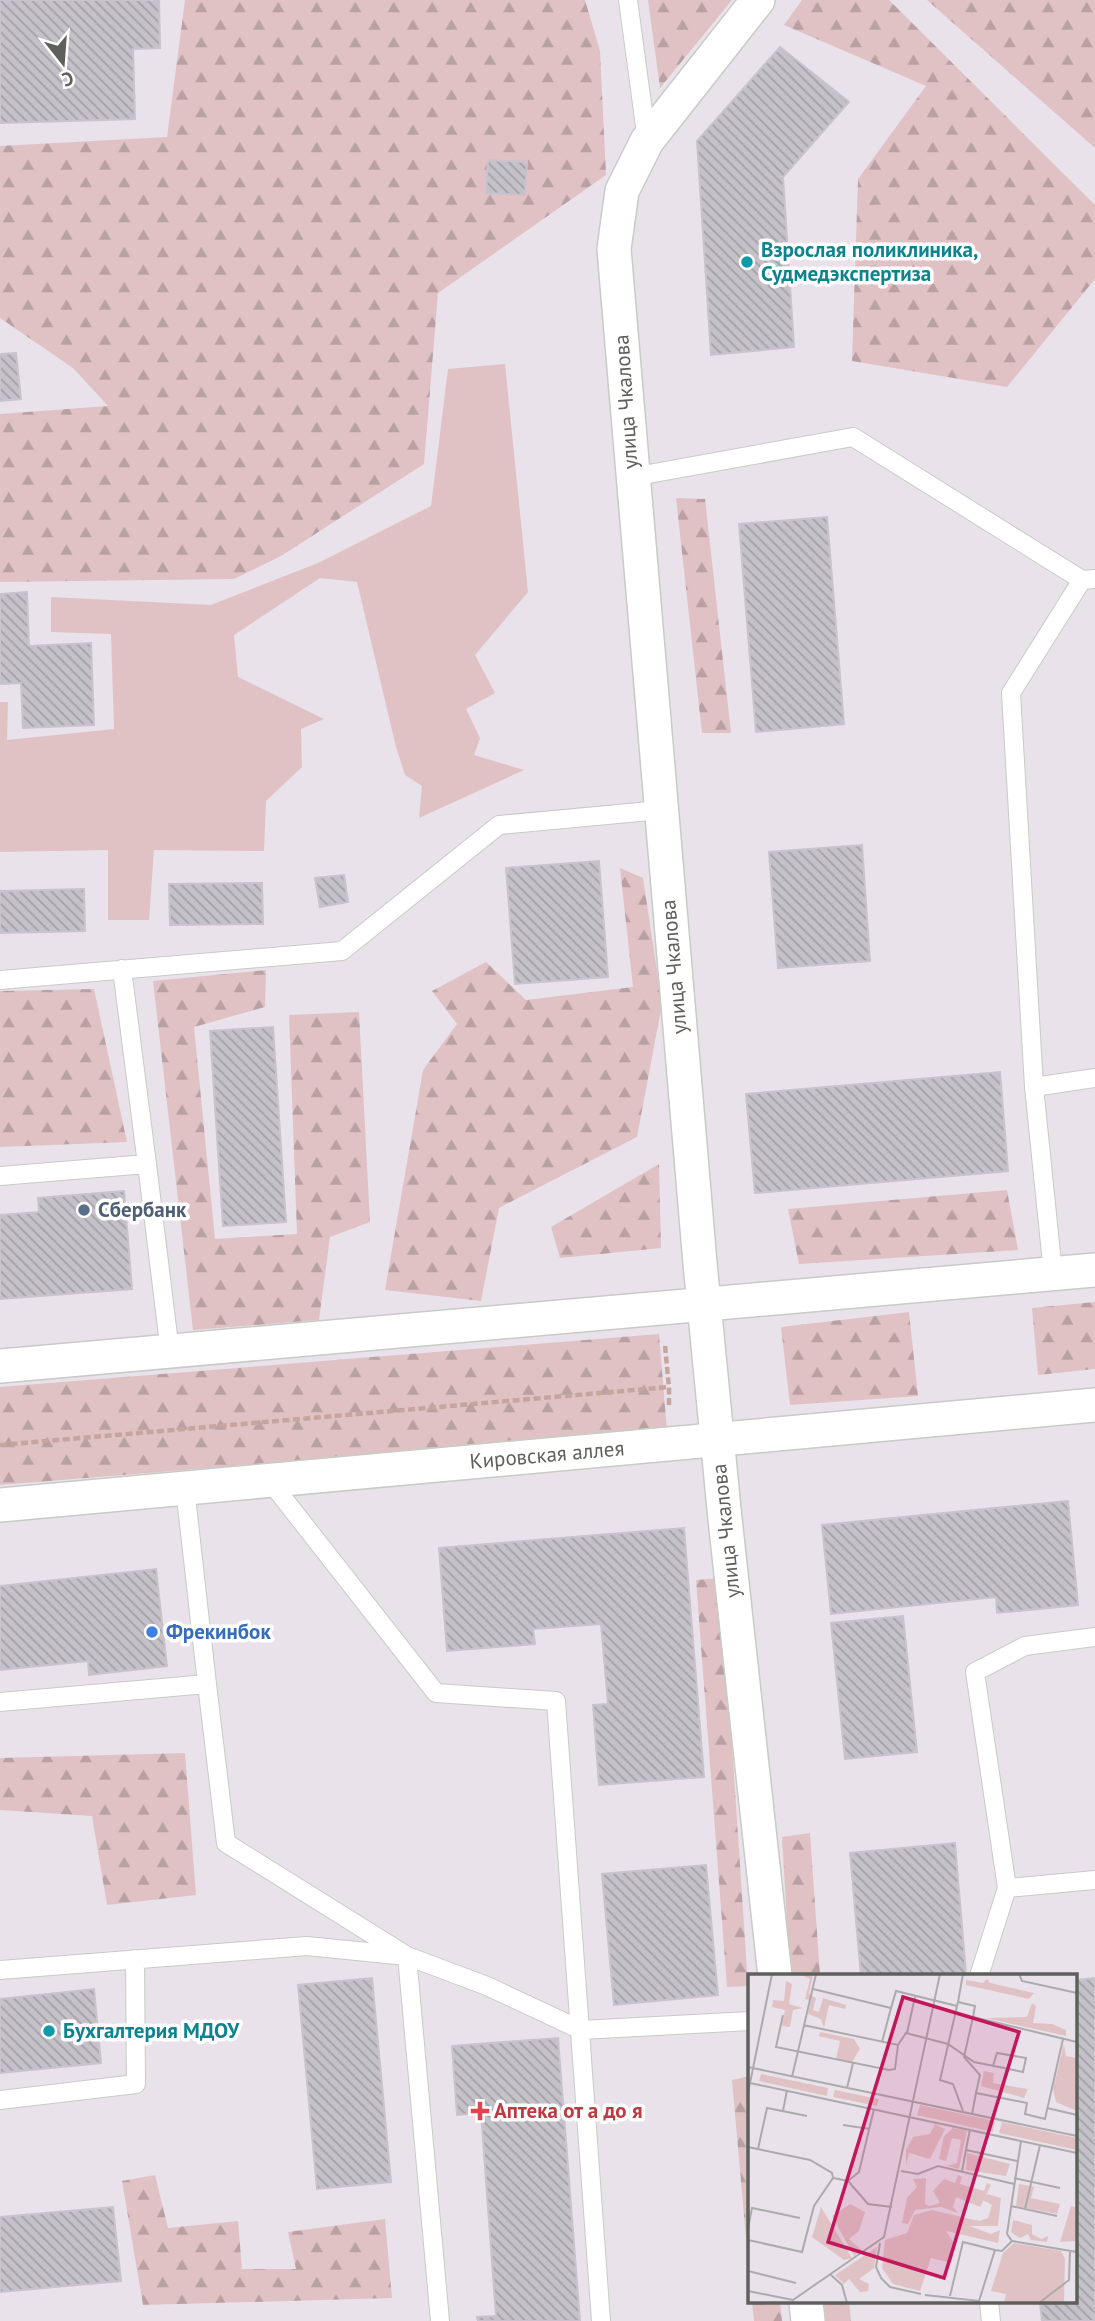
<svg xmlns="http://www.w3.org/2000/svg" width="1095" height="2321" viewBox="0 0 1095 2321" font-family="'PT Sans',sans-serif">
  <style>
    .green { fill: #e0c2c5 }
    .forest { fill: url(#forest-firs) }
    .building { fill: url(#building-back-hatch); stroke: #cac2cf; stroke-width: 2 }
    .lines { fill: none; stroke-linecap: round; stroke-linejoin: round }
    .service-casing { stroke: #c8cbc6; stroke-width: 20 }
    .minor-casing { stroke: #c8cbc6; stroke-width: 36 }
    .path { stroke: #c6a59e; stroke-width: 4.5; stroke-dasharray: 7 3.5; stroke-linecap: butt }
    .service { stroke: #fff; stroke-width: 18 }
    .minor { stroke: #fff; stroke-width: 33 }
    .culture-dot { fill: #0f9aa8; stroke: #fff; stroke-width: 2.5 }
    .service-dot { fill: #5c6f8a; stroke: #fff; stroke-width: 2.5 }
    .shop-dot { fill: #3f7fe0; stroke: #fff; stroke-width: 2.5 }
    .health-dot { fill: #e0444e; stroke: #fff; stroke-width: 2.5 }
    .labels { text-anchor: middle; stroke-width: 7; stroke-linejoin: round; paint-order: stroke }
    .culture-label { font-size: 21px; font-weight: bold; fill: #0d838f; stroke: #fff; text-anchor: start }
    .street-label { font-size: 21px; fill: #5e615b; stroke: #fff }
    .service-label { font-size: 21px; font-weight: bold; fill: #4e5e75; stroke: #fff; text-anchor: start }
    .shop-label { font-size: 21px; font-weight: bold; fill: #366cbe; stroke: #fff; text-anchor: start }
    .health-label { font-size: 21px; font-weight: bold; fill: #be3a42; stroke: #fff; text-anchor: start }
    .inset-road { fill: none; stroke: #adaaad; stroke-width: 2 }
    .view { fill: #c2185b; fill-opacity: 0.15; stroke: #c2185b; stroke-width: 3.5 }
    .inset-edge { fill: none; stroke: #5e615b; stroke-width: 3.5 }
  </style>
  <defs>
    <pattern id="forest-firs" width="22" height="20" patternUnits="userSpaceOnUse" patternTransform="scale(1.75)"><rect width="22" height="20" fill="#e0c2c5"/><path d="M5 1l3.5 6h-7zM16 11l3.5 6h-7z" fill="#b9a1a3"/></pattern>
    <pattern id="building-back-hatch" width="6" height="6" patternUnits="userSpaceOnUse" patternTransform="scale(1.75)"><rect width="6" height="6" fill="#c5c1c9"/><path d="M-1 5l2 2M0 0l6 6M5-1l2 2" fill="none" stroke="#a3a0a6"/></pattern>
  </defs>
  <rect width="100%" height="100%" fill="#e9e2eb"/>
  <path class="green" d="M505 364 528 592 475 655 495 693 466 709 480 738 474 755 524 770 419 818 422 786 405 775 396 747 357 582 320 578 234 635 238 677 324 719 301 729 302 767 266 801 264 851 154 850 149 920H108V850L0 852V702H8L7 740 114 729 111 634 51 632V597L211 605 318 563 431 506 448 369Z"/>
  <path class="forest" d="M185 0H585L600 51 606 175 438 293 424 464 281 556 234 579 0 582V414L108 406 73 368 0 318V146L167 137Z
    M648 0H732L660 88Z
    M802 0H889L1095 205V279L1007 387 852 361 858 179 926 86 784 25Z
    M927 0H1095V148Z
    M676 498 705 499 731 733H702Z
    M620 868 643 878 662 1004 637 1137 499 1208 481 1301 385 1290 423 1070 457 1024 432 991 486 962 526 1000 633 987Z
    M266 970 265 1007 194 1027 215 1239 297 1234 289 1015 359 1012 370 1222 330 1237 319 1320 193 1330 153 981Z
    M94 989 127 1142 0 1147V991Z
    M659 1164 661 1248 560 1258 551 1227Z
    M1007 1190 1018 1250 799 1264 788 1209Z
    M1095 1302V1369L1038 1375 1032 1308Z
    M909 1312 918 1396 790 1405 781 1327Z
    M659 1334 667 1431 0 1485V1387Z
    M721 1578 748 1986 727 1987 696 1580Z
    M185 1753 196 1895 107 1905 92 1816 0 1810V1758Z
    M810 1833 820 1975 790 1973 782 1837Z
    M750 2076V2283L732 2080Z
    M155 2175 168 2228 238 2221 242 2269H296L288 2232 385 2219 392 2298 143 2305 122 2181Z
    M752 2302H780L782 2321H754Z
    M824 2302H849L851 2321H826Z"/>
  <path class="building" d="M0 0H159L160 48 133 49 135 119 0 123Z
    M780 47 849 102 783 177 794 347 711 355 697 141Z
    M488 160 527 162 525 195 486 193Z
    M16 353 21 399 0 401V354Z
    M827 517 844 724 756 732 739 524Z
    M27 592 29 646 91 643 94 725 23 728 21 683 0 684V594Z
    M862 845 870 961 778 968 769 852Z
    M599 861 608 977 515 984 506 868Z
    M344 875 348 902 320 907 315 878Z
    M262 883 263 924 170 925 169 884Z
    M84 889 85 931 0 933V891Z
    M273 1027 286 1222 223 1226 210 1031Z
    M1000 1072 1008 1171 755 1193 746 1094Z
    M124 1191 132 1289 0 1299V1215L39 1212 38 1198Z
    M1068 1501 1078 1605 997 1613 996 1597 831 1614 822 1525Z
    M684 1528 704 1777 599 1785 593 1705 608 1704 601 1624 533 1629 535 1644 447 1651 439 1548Z
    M156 1569 167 1666 89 1675 88 1661 0 1670V1586Z
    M903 1616 917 1752 845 1759 831 1623Z
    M955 1843 966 1974 861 1976 850 1853Z
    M706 1865 718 1995 614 2005 602 1874Z
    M372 1978 391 2182 317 2189 298 1985Z
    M1095 1978V2321H1042L1040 2302H1076V1980Z
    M94 1989 101 2063 0 2073V1999Z
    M558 2038 580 2321H478L477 2317 496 2316 481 2113 457 2115 452 2046Z
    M113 2207 121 2281 0 2292V2217Z"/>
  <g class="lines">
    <defs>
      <path id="service" d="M628 0 647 141
        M632 477 853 437 1082 580 1095 579
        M122 969 147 1164
        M0 980 342 951 499 825 661 810
        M1034 1087 1095 1078
        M0 1176 147 1164 170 1352
        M1053 1273 1034 1087 1011 693 1082 580
        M269 1480 436 1693 556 1701 601 2321
        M207 1684 226 1843 407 1956 440 2321
        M0 1702 207 1684 185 1488
        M1007 1888 975 1672 1025 1646 1095 1637
        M0 1970 307 1946 407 1956 487 1986 581 2030 750 2021
        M979 1976 1007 1888 1095 1880
        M0 2100 136 2084 135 1959
        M989 2302 991 2321"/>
      <path id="minor" d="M758 0 647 141 622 191 614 249 700 1263 725 1519 775 1976
        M0 1366 1095 1270
        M0 1505 1095 1405
        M806 2302 808 2321"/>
    </defs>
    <use href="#service" class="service-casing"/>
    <use href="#minor" class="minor-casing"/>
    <path class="path" d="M665 1346 669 1387
      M0 1445 669 1387V1408"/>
    <use href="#service" class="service"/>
    <use href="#minor" class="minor"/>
  </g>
  <g class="culture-dot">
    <circle cx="747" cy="262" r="7"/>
    <circle cx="49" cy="2031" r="7"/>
  </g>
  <circle class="service-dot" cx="84" cy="1210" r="7"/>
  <circle class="shop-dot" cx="152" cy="1632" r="7"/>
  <path class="health-dot" d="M476.5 2100.5h7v7h7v7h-7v7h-7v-7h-7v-7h7z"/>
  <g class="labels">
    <g class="culture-label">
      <text x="761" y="257">Взрослая поликлиника,<tspan x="761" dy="24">Судмедэкспертиза</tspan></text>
      <text x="63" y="2038">Бухгалтерия МДОУ</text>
    </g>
    <g class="street-label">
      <text transform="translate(626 402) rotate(-94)" y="7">улица Чкалова</text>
      <text transform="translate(674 967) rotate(-95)" y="7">улица Чкалова</text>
      <text transform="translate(547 1455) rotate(-5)" y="7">Кировская аллея</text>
      <text transform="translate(726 1531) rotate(-96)" y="7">улица Чкалова</text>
    </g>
    <g class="service-label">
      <text x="98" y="1217">Сбербанк</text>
    </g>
    <g class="shop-label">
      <text x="166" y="1639">Фрекинбок</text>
    </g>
    <g class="health-label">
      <text x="494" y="2118">Аптека от а до я</text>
    </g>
  </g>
  <g transform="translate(748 1974)">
    <rect width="329" height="329" fill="#e9e2eb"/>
    <path d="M316 70 318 82 329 84V137L308 128 305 115ZM210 201 214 203 212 210 236 217 239 209 243 211 232 233 208 223 205 233 210 239 193 233 167 236 160 250 154 249 159 224 169 213 165 205 178 204 177 230 181 232 192 229 185 217 196 205 207 209Z" fill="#e0c2c5"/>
    <path d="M51 0H65L61 20 68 24 65 36 71 38 75 24 98 31 97 35 81 31 76 54 73 45 60 40 63 26 57 25 62 5ZM239 5 242 9 286 19 281 25 218 11V6L235 9ZM38 7 44 10 41 30 55 34 45 36 42 53 34 52 37 36 24 33 25 26 36 27ZM284 29 288 32 285 49 304 50 318 56V62L238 44 279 43ZM72 58 106 65 112 75 104 88 88 85 92 67 71 62ZM236 97 246 99 245 109 280 115 276 124 233 112ZM13 100 80 114 79 122 11 107ZM87 116 131 125 129 132 85 123ZM172 131 247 147 245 158 169 141ZM254 148 329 164V176L251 159ZM187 150 197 155 182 185 161 179 158 192V176L165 163 182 160ZM205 154 219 157 211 195 199 192 209 189 213 166 204 164 198 187 191 185 196 162ZM219 179 262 190 258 202 218 196ZM271 210 311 217 286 213 283 224 312 230 309 240 268 232ZM239 220 253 224 250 252H222L243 260 252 256 250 269 198 257 208 272 203 289 183 284 172 317 145 310 134 294 137 266 159 259 166 241 184 236 231 247 240 244 244 231 235 226ZM102 230 117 238 111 257 101 265 114 276 106 282 84 242ZM323 232 329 234V267L312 268ZM73 233 104 284 96 286 64 263ZM265 246 284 251V260L293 265 300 262 299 268 283 266 280 260 272 264 263 258ZM266 269 313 277 317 285 316 329H256L258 320 243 317 255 279ZM129 273 126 294 111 305 121 310 120 317 112 318 101 305 96 310 87 301Z" fill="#e0c2c5"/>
    <path class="inset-road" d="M271 0 274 7 329 19M65 15 143 34 148 17 209 32 210 28 227 32 225 43 329 68M210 28 215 0M209 32 192 106 205 110 215 137M35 41 28 73 141 96 147 95 150 71M225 43 216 83 232 101 228 119M55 51 150 71 158 59 200 70 226 88 256 94 275 98 278 84 249 79 245 92M159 59 167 23M134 68 143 34M0 93 329 162M44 103 68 0M2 109 329 179M99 114 105 89M0 119 24 0M299 134 329 141M35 137 39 116M224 140 228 119 279 129 277 140 297 145 315 65M95 151 122 155M222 155 218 176 269 187M273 167 259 260 264 267 329 278M0 173 62 186 84 199 85 204 100 207 120 230 144 233M10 175 19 134 59 142M153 197 170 200 190 192 266 210M214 197 218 176M266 204 312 214M100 207 111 198 126 135M263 232 309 242M277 235 292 171M0 254 4 234 52 244M0 266 54 278 66 232 85 204M132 269 128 293 133 304 142 313 173 320M247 276 254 277 264 267M0 297 48 309M83 301 94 311 99 329M0 317 45 326 136 263 192 0M177 321 231 327 247 276 215 268 202 322M291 329 321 306 322 278"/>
    <path class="view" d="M155 23 271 58 196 304 80 268Z"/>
    <rect width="329" height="329" class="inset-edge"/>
  </g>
  <g transform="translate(63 63) rotate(163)" stroke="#ffffff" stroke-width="5" paint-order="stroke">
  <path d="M0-5L12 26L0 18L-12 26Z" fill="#5e615b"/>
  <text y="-10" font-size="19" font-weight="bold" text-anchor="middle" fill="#5e615b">С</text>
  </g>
</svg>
